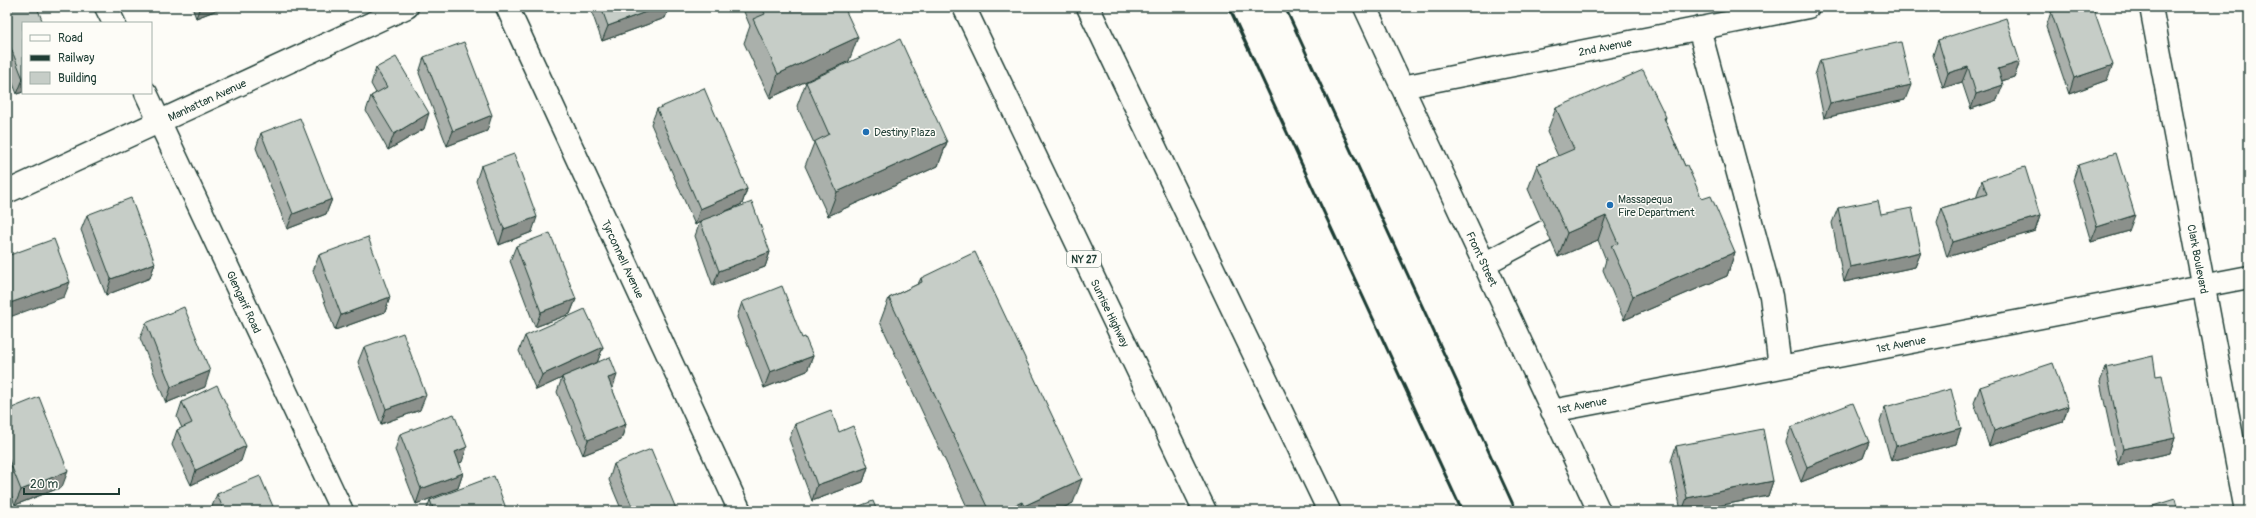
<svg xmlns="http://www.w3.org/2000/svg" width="2256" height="518" viewBox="0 0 2256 518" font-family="Pangolin,sans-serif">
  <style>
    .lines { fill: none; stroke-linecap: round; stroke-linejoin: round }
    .minor-casing { stroke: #1f3d34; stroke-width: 25 }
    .highway-casing { stroke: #1f3d34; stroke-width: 25 }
    .minor { stroke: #fdfcf7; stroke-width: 22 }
    .highway { stroke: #fdfcf7; stroke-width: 22 }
    .rail { stroke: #1f3d34; stroke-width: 3 }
    .wall { fill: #aab0ab; stroke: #1f3d34 }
    .shaded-wall { fill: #8b908b; stroke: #1f3d34 }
    .building { fill: #c6cdc7; stroke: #1f3d34 }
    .poi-dot { fill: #1f6fb2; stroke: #fdfcf7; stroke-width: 1.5 }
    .labels { text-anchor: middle; stroke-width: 3; stroke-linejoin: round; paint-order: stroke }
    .shield { fill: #fdfcf7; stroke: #62766e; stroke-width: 1 }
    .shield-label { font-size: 10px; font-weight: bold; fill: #1f3d34 }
    .street-label { font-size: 11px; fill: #1f3d34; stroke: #fdfcf7 }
    .poi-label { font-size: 11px; fill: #1f3d34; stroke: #fdfcf7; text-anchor: start }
  </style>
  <rect width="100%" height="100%" fill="#fdfcf7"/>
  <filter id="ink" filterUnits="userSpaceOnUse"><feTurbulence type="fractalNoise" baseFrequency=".025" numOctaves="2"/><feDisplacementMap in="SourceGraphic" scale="8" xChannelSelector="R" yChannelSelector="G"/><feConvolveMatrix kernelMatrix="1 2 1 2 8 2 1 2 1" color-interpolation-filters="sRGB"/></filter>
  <g filter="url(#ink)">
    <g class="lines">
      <defs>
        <path id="minor" d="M106 7 114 23
          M507 7 740 511
          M1365 7 1599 511
          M2151 7 2246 511
          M1699 28 1771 296 1780 367
          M1402 87 1808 7
          M146 93 342 511
          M7 192 407 7
          M1484 264 1546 231
          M1552 411 2249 277"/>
        <path id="highway" d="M964 7 1205 511
          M1088 7 1329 511"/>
      </defs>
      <use href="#minor" class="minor-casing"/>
      <use href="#highway" class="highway-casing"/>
      <use href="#minor" class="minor"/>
      <use href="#highway" class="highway"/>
      <path class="rail" d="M1229 7 1462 511
        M1285 7 1516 511"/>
    </g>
    <path class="wall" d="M7 7 23 23V92L17 94 7 68Z
      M192 7H225L196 18Z
      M590 7H669L665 18 602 41Z
      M742 7H844L849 61 770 98 744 43 750 26Z
      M1431 7H1445L1432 11Z
      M2051 12 2107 80 2069 94 2046 27Z
      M2249 16V36L2246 23Z
      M1938 40 2020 62 2014 77 2002 81 1997 100 1971 109 1962 82 1943 88 1933 55Z
      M424 57 487 131 447 146 419 73Z
      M1820 60 1905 100 1824 118 1815 75Z
      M376 68 424 129 388 150 366 111 371 96 376 93 371 84Z
      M806 82 947 142 938 166 828 216 805 166 814 143 797 106Z
      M1556 108 1666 117 1665 120 1685 166 1702 199 1735 252 1727 276 1624 320 1603 270 1606 260 1598 240 1558 257 1528 189 1537 165 1558 156 1547 132Z
      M657 109 747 189 742 204 718 215 770 252 765 267 713 286 695 236 700 222 695 225 651 124Z
      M261 133 332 199 326 214 287 229 256 148Z
      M2078 165 2129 231 2091 242 2073 180Z
      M481 166 532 232 499 245 476 181Z
      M1982 180 2040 216 2035 231 1947 257 1937 223 1942 208 1977 197V195Z
      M1838 208 1881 214 1921 252 1915 267 1844 282 1832 223Z
      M87 215 155 263 150 278 106 295 81 230Z
      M516 246 576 299 570 314 535 327 510 261Z
      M319 255 390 297 385 312 335 330 313 271Z
      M921 278 1073 503 1057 511H969L880 322 889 298 918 284Z
      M742 302 802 338 813 356 807 371 764 388 737 317Z
      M146 323 205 387 166 403 140 338Z
      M525 336 603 347 597 363 612 389 626 424 621 440 583 455 557 392 562 378 536 390 519 351Z
      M364 347 420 410 381 424 358 362Z
      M2106 367 2156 376 2175 438 2170 453 2118 465 2100 382Z
      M1980 387 2068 406 2063 422 1989 446 1974 403Z
      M182 402 241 461 191 485 172 445 177 430 182 428 177 417Z
      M1885 407 1961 428 1956 444 1891 461 1880 422Z
      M7 410 62 487 15 505 7 484Z
      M795 424 839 432 868 467 863 482 812 501 789 439Z
      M1791 427 1869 442 1863 458 1801 482 1786 442Z
      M400 434 462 462 459 463 463 473 458 488 416 504 395 450Z
      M1676 446 1773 481 1768 496 1693 511H1681L1671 461Z
      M614 464 677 511H622L609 480Z
      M217 494 275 511H212L211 509Z
      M430 500 507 511H426Z"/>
    <path class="shaded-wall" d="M200 7H225L196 18Z
      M659 7H669L665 18 602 41 608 26Z
      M1434 7H1445L1432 11Z
      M858 37 849 61 770 98 778 74Z
      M2020 62 2014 77 1992 84 1998 69Z
      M2113 65 2107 80 2069 94 2074 78Z
      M1968 67 1962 82 1943 88 1948 73Z
      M23 79V92L17 94Z
      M1911 85 1905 100 1824 118 1830 103Z
      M2003 85 1997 100 1971 109 1976 94Z
      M429 113 424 129 388 150 394 134Z
      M492 115 487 131 447 146 453 131Z
      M947 142 938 166 828 216 837 192Z
      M747 189 742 204 701 222 700 221V222L695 225 700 209Z
      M332 199 326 214 287 229 293 214Z
      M2135 215 2129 231 2091 242 2097 227Z
      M1606 216 1598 240 1558 257 1567 233Z
      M2040 216 2035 231 1947 257 1953 242Z
      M537 217 532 232 499 245 504 229Z
      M770 252 765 267 713 286 719 271Z
      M1735 252 1727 276 1624 320 1633 296Z
      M1921 252 1915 267 1844 282 1850 267Z
      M155 263 150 278 106 295 111 279Z
      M70 282 64 297 7 318V304Z
      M390 297 385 312 335 330 341 315Z
      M576 299 570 314 535 327 541 312Z
      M603 347 597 363 562 377V378L536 390 542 375Z
      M813 356 807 371 764 388 770 372Z
      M210 371 205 387 166 403 171 387Z
      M617 375 612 390 608 378Z
      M426 395 420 410 381 424 386 409Z
      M2068 406 2063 422 1989 446 1994 431Z
      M626 424 621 440 583 455 588 440Z
      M1961 428 1956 444 1891 461 1896 446Z
      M2175 438 2170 453 2118 465 2123 449Z
      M1869 442 1863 458 1801 482 1807 467Z
      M246 446 241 461 191 485 196 470Z
      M467 447 462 462 449 467 455 452Z
      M868 467 863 482 812 501 817 485Z
      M68 471 62 487 15 505 21 490Z
      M463 473 458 488 416 504 421 489Z
      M1082 479 1073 503 1057 511H1022L1024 506Z
      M1773 481 1768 496 1693 511H1682L1687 498Z
      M1022 502 1019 511H1002Z"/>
    <path class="building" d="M7 7H37L43 23H23V79L7 38Z
      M601 7H659L608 26Z
      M762 7H844L858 37 778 74 753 19 765 14Z
      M2066 7H2093L2113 65 2074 78 2051 12Z
      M2006 18 2020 62 1998 69 2003 85 1976 94 1968 67 1948 73 1938 40Z
      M900 39 947 142 837 192 814 142 829 134 806 82Z
      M464 42 492 115 453 131 424 57Z
      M1901 42 1911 85 1830 103 1820 60Z
      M396 57 429 113 394 134 371 96 387 87 376 68Z
      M1643 70 1666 117 1664 118 1685 166 1687 165 1702 199 1711 196 1735 252 1633 296 1611 246 1618 243 1606 216 1567 233 1537 165 1574 149 1556 108Z
      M704 88 747 189 700 209 657 109Z
      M300 118 332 199 293 214 261 133Z
      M2116 153 2135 215 2097 227 2078 165Z
      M514 154 537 217 504 229 481 166Z
      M2025 167 2040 216 1953 242 1942 208 1987 194 1982 180Z
      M131 198 155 263 111 279 87 215Z
      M1878 200 1881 214 1912 208 1921 252 1850 267 1838 208Z
      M752 202 770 252 719 271 700 221Z
      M550 233 576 299 541 312 516 246Z
      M368 237 390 297 341 315 319 255Z
      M54 239 70 282 7 304V256Z
      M975 252 1082 479 1024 506 1022 502 1002 511H989L889 298 922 282 921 278Z
      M782 286 802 338 805 337 813 356 770 372 742 302Z
      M184 307 210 371 171 387 146 323Z
      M585 309 603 347 542 375 525 336Z
      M403 333 426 395 386 409 364 347Z
      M2153 356 2156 376 2162 375 2175 438 2123 449 2106 367Z
      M610 357 617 375 608 378 626 424 588 440 562 377Z
      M2053 363 2068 406 1994 431 1980 387Z
      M217 385 246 446 196 470 177 430 192 423 182 402Z
      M1951 389 1961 428 1896 446 1885 407Z
      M39 397 68 471 21 490 7 455V410Z
      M1853 403 1869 442 1807 467 1791 427Z
      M831 410 839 432 853 426 868 467 817 485 795 424Z
      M454 414 467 447 455 452 463 473 421 489 400 434Z
      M1763 429 1773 481 1687 498 1676 446Z
      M651 449 677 511H634L614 464Z
      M260 476 275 511H224L217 494Z
      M494 476 507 511H434L430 500Z
      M2175 499 2178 511H2137Z
      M873 501 877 511H846Z
      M84 507 86 511H74Z"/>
  </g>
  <g class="poi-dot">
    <circle cx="866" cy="132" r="4"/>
    <circle cx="1610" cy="205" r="4"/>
  </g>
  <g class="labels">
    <rect class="shield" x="1067" y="251" width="34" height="16" rx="3"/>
    <g class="shield-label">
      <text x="1084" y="263">NY 27</text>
    </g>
    <g class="street-label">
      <text transform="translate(1605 47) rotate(-11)" y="4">2nd Avenue</text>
      <text transform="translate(207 100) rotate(-25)" y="4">Manhattan Avenue</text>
      <text transform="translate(623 259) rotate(65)" y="4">Tyrconnell Avenue</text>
      <text transform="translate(1482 259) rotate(65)" y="4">Front Street</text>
      <text transform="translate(2198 259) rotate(79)" y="4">Clark Boulevard</text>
      <text transform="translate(244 302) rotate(65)" y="4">Glengarif Road</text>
      <text transform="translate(1110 313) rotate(64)" y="4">Sunrise Highway</text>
      <text transform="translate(1901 344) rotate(-11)" y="4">1st Avenue</text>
      <text transform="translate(1582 405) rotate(-11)" y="4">1st Avenue</text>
    </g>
    <g class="poi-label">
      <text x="874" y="136">Destiny Plaza</text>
      <text x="1618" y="203">Massapequa<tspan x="1618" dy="13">Fire Department</tspan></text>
    </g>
  </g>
  <rect width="2256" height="518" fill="none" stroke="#fdfcf7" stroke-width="24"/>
  <rect x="12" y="12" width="2232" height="494" fill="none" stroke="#1f3d34" stroke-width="1.5" filter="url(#ink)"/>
  <rect x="22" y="22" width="130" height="72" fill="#fdfcf7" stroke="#a4b0a9"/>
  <rect x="30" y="35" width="20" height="6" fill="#fdfcf7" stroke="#a4b0a9"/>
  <text x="58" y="42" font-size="12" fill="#1f3d34">Road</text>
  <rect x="30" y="55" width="20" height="6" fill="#1f3d34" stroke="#a4b0a9"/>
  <text x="58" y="62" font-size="12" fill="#1f3d34">Railway</text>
  <rect x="30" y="72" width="20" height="12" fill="#c6cdc7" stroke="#a4b0a9"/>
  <text x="58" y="82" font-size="12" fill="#1f3d34">Building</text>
  <path d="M24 488v6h95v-6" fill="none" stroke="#1f3d34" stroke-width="2"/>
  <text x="30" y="488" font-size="12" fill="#1f3d34" stroke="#fdfcf7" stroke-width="3" paint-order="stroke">20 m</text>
</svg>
